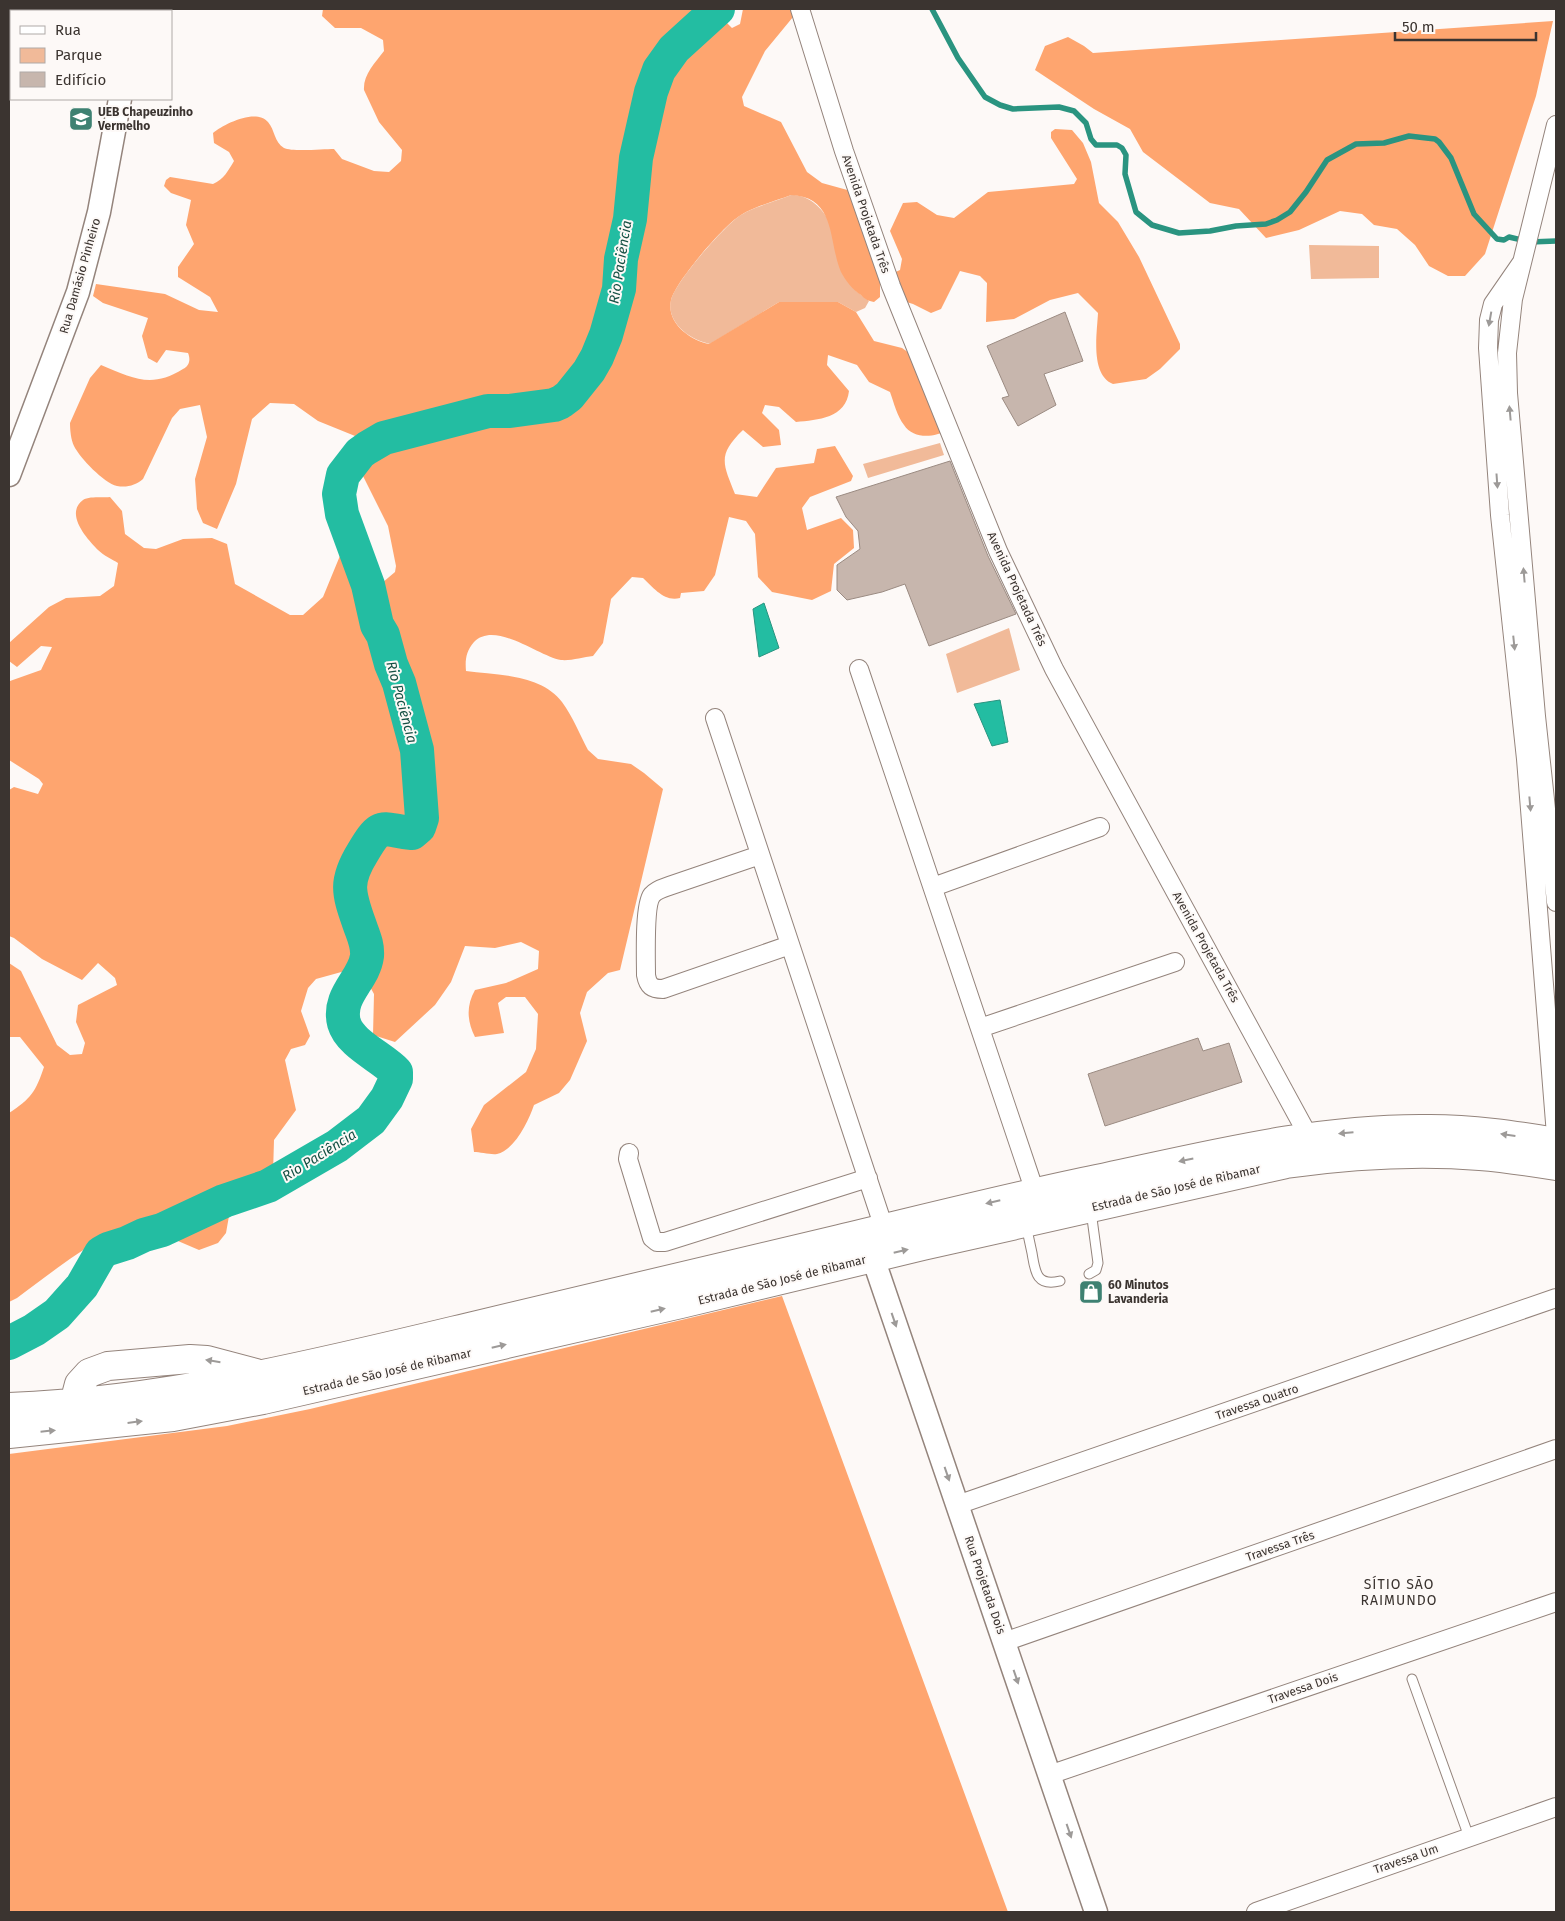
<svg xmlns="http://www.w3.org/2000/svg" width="1565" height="1921" viewBox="0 0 1565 1921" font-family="'Fira Sans',sans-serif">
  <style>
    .green { fill: #f1ba99 }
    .forest { fill: #fea56f }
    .water { fill: #23bda2; stroke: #2a9480 }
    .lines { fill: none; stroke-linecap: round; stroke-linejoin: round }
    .stream { stroke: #2a9480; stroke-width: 5.5 }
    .river { stroke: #23bda2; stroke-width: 34 }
    .building { fill: #c7b6ad; stroke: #9b8b82 }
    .service-casing { stroke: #94847c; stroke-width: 11 }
    .minor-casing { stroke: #94847c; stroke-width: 20 }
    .tertiary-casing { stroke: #94847c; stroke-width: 25 }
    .primary-casing { stroke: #94847c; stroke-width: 30 }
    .service { stroke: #fff; stroke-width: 9 }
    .minor { stroke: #fff; stroke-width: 18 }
    .tertiary { stroke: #fff; stroke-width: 22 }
    .primary { stroke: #fff; stroke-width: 28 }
    .oneway { fill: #9d9a98 }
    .labels { text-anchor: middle; stroke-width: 4; stroke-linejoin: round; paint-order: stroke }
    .poi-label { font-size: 12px; font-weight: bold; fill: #3b3430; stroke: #fdf9f7; text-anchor: start }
    .street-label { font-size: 12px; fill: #3b3430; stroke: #fdf9f7 }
    .water-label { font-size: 14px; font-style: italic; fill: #155044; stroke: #fdf9f7 }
    .neighbourhood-label { font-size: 14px; letter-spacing: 1px; fill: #3b3430; stroke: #fdf9f7 }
  </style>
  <rect width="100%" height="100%" fill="#fdf9f7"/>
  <path class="green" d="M791 195C808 195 819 205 828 219L856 291 869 301 865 308 856 312 838 302H779L710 344C690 340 666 323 671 300 676 281 722 229 738 217 750 208 777 201 791 195Z
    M1309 245 1379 246V278L1311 279Z
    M940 443 944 455 868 478 863 464Z
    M1009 628 1020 670 957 693 946 654Z"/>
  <path class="forest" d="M323 9H719L725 21 732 28 740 24 743 9H797L793 17 765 51 742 97 744 106 781 122 807 172 822 183 869 196 875 223 867 246 880 270V297L874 302C868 301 865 299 861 295 853 290 845 280 841 272 828 242 837 197 791 195 776 201 751 207 738 217 722 228 676 281 671 300 666 323 690 340 709 344L779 302H838L856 312 874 341 902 348 919 360 947 430C934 438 913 439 904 425 897 416 894 403 890 392L869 382 857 365 828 355 827 365 849 391C846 418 818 420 796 422L779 407 765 405 762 413 779 430 781 445 763 447 743 430C717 455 723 464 735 494L757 497 776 468 814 463 817 449 835 446 853 476 851 481 810 497 802 508 807 530 841 518 853 530 854 548 834 564 831 591 812 600 772 592 758 577 755 534 746 521 729 517 715 575 704 591 681 593 680 598C664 602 654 588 643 578L632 577 611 599 603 643 593 656C583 657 571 661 561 660 538 656 495 620 474 642 466 651 465 660 466 671 497 675 541 674 562 702 573 717 580 735 588 750L598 759 631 764 644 773 663 789 620 970 608 973 587 992 580 1013 587 1041 570 1080 559 1093 534 1105C529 1120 515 1150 497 1154 491 1155 480 1152 474 1152L471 1129 484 1105 526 1072 536 1049 538 1014 525 997H506L498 1003 504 1033 475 1037C467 1021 466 1006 475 990L506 983 538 969 539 951 521 942 495 948 465 946 451 982 435 1005 395 1042 373 1035 374 994 363 974 345 971 316 979 308 988 301 1011 310 1036 305 1045 291 1049 285 1060 296 1110 274 1140 273 1174 260 1188 232 1199 226 1233 218 1243 199 1250 171 1238 160 1218C105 1227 61 1266 17 1298L9 1302V1113C31 1099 36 1091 44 1067L20 1037H9V963L21 971 57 1045 70 1055 82 1054 85 1043 76 1022 78 1005 117 985 115 978 98 963 82 980 42 959 14 938 9 936V790L14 787 38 794 43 784 39 779 9 760V683L10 681 41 670 52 647 41 646 17 667 9 661V643L49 607 66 598 100 596 114 586 118 563C112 559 104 556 98 550 88 540 64 514 83 500 89 496 102 498 110 497L122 511 125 534 144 548 156 549 183 539 212 538 227 544 235 584 290 615H303L323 597 344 546 382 583 395 572 396 566 388 526 363 476 365 452 360 438 318 421 294 404 270 403 252 419 236 484 217 529 203 523 197 509 195 479 207 437 200 405 180 409 172 418 143 479C136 485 127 488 117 486 104 483 80 458 74 446 71 440 70 430 70 423L90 378 101 365C133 378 151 389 183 369 189 366 191 360 188 353L166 350 157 363 148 358 142 336 148 318 103 303 93 296 96 284 165 294 199 310 218 312 210 297 178 277V267L194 244 186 225 191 200 171 193 164 186 166 180 170 177 213 184C224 179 228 171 234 161L229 152 214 143 213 133C224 124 256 108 268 122 275 130 274 142 284 148 292 152 324 149 334 149L342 159 374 171 389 172 401 161 402 150 379 122 364 90C363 75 375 63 384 51L383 40 361 28H335L322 16Z
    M1553 21 1536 96 1485 254 1465 276H1448L1429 266 1415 245 1397 229 1374 225 1362 214 1340 211 1299 230 1266 238 1239 209 1210 203 1143 152 1130 129 1094 109 1035 70 1045 46 1068 37 1084 46 1093 53Z
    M1055 129 1072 130 1083 143 1091 162 1099 203 1118 222 1139 257 1180 344V349L1160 369 1146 379 1113 384C1090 374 1097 334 1098 313L1078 293 1050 300 1014 319 986 322 987 283 980 276 960 271 941 309 931 313 913 304 890 297 889 275 900 270 902 259 890 231 903 203 917 202 937 215 954 218 988 192 1074 184 1077 179 1051 138V132Z
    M782 1296 1008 1912H9V1454L227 1426 310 1409Z"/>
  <path class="water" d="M764 603 779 648 759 657 753 609Z
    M1000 700 1008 742 992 746 974 704Z"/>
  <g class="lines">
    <path class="stream" d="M932 9 958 58 985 97 1000 105 1013 109 1059 107 1074 111 1086 123 1091 139 1096 145H1117L1122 148 1126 155 1125 174 1136 212 1152 225 1179 233 1210 231 1236 226 1266 224 1277 220 1290 212 1306 192 1327 160 1356 144 1384 143 1409 136 1435 139 1439 142 1451 158 1474 214 1497 239 1504 240 1509 237 1530 242 1556 241"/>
    <path class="river" d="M9 1343 34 1330 57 1314 82 1286 101 1253 108 1249 127 1243 144 1235 162 1230 224 1201 268 1186 337 1146 371 1120 387 1098 396 1079V1072C382 1057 350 1044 344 1023 337 995 364 980 367 956 368 944 363 935 359 923 348 892 345 881 363 852 382 820 381 830 412 833L419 827 422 818 417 750 399 683 391 664 383 635 377 625 368 585 342 514 339 494 343 475 360 453 367 448 384 438 488 411H510L554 405 561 402 569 396 589 371 597 357 606 335 619 289 621 259 630 219 636 158 651 92 659 70 674 49 718 9"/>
  </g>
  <path class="building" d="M1065 312 1083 361 1044 374 1056 405 1018 426 1002 398 1009 396 987 346Z
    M950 461 988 556 1016 614 929 646 905 584 882 592 847 600 837 590V565L860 549 858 531 846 517 836 497Z
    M1198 1038 1203 1051 1229 1043 1242 1082 1105 1126 1088 1074Z"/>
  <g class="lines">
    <defs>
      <path id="service" d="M1026 1225C1028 1234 1030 1244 1032 1253 1035 1271 1036 1287 1060 1281
        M1089 1274 1096 1270 1098 1263 1091 1211
        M1412 1679 1469 1837"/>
      <path id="minor" d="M800 9 844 151 891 286 998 551 1054 669 1309 1137
        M1556 125 1513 299 1507 353 1508 393 1536 716 1556 902
        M1522 262 1493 304 1489 320 1488 348 1500 515 1526 759 1556 1135
        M859 669 1035 1192
        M715 718 884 1228
        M760 855 669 886C663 888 656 890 652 895 644 905 646 960 646 975 648 986 652 989 663 989L790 945
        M933 887 1100 827
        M980 1028 1175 962
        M629 1153 628 1159 652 1238 657 1242H665L868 1178
        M957 1505 1556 1298
        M1004 1642 1556 1449
        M1049 1775 1556 1602
        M1256 1912 1556 1807"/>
      <path id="tertiary" d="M136 11V9
        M9 475 78 292 99 212 120 99
        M873 1258 1096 1912"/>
      <path id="primary" d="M9 1407C168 1401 323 1362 477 1325 597 1296 718 1268 839 1239 919 1220 998 1200 1078 1183 1194 1159 1311 1127 1430 1129 1473 1129 1514 1135 1556 1142
        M80 1419 74 1403 79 1384 89 1373 108 1366 190 1359 207 1360 256 1373
        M9 1434 173 1417 263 1400 681 1304 923 1246 1286 1164C1350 1155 1415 1151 1480 1156 1506 1158 1531 1162 1556 1166"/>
    </defs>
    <use href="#service" class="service-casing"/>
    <use href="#minor" class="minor-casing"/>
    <use href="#tertiary" class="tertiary-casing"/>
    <use href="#primary" class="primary-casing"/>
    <use href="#service" class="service"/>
    <use href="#minor" class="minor"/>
    <use href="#tertiary" class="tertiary"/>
    <use href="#primary" class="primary"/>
  </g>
  <defs><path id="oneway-solid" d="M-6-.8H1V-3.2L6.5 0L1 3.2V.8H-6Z" transform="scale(1.25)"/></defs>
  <g class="oneway">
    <use href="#oneway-solid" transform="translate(1490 319) rotate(100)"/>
    <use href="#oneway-solid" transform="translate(1510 413) rotate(-95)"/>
    <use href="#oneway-solid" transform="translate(1497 481) rotate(86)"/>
    <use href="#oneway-solid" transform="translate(1524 575) rotate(-95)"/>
    <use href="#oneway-solid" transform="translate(1514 643) rotate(84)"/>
    <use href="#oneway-solid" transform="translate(1530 804) rotate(85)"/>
    <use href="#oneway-solid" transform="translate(1346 1133) rotate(175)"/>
    <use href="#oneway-solid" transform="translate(1508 1135) rotate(-172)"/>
    <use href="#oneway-solid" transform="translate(1186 1160) rotate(168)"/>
    <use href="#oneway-solid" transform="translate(993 1202) rotate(167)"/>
    <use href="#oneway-solid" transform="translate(901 1251) rotate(-13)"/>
    <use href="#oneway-solid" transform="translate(658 1310) rotate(-13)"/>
    <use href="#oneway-solid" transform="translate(894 1320) rotate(71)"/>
    <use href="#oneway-solid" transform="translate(499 1346) rotate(-13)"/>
    <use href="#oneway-solid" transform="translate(213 1361) rotate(-171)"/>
    <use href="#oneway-solid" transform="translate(135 1422) rotate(-7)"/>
    <use href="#oneway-solid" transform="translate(48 1431) rotate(-6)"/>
    <use href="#oneway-solid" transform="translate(947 1474) rotate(71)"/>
    <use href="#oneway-solid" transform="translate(1016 1677) rotate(71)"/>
    <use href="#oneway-solid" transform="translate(1069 1831) rotate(71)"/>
  </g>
  <defs>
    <symbol id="school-square" viewBox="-11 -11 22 22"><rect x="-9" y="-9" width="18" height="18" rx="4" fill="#3e8172" stroke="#fdf9f7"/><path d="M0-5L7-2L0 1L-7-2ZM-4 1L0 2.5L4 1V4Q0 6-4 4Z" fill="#fff"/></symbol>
    <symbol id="shop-square" viewBox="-11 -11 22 22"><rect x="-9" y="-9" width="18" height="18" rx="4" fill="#3e8172" stroke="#fdf9f7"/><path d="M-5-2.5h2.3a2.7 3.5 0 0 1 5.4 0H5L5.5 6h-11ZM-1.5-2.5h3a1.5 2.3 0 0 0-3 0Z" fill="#fff"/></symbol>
  </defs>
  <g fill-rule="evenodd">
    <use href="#school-square" x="67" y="105" width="28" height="28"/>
    <use href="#shop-square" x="1077" y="1278" width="28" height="28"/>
  </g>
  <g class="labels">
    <g class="poi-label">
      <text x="98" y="116">UEB Chapeuzinho<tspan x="98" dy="14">Vermelho</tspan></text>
      <text x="1108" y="1289">60 Minutos<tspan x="1108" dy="14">Lavanderia</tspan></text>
    </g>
    <g class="street-label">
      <text transform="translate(866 214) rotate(71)" y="4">Avenida Projetada Três</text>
      <text transform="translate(80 276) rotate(-74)" y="4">Rua Damásio Pinheiro</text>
      <text transform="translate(1017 589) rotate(65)" y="4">Avenida Projetada Três</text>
      <text transform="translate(1206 947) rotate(61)" y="4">Avenida Projetada Três</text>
      <text transform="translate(1176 1188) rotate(-13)" y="4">Estrada de São José de Ribamar</text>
      <text transform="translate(782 1280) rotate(-14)" y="4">Estrada de São José de Ribamar</text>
      <text transform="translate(387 1372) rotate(-13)" y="4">Estrada de São José de Ribamar</text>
      <text transform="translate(1257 1402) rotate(-19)" y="4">Travessa Quatro</text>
      <text transform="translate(1280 1546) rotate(-19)" y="4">Travessa Três</text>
      <text transform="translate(985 1585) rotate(71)" y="4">Rua Projetada Dois</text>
      <text transform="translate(1303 1688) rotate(-19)" y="4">Travessa Dois</text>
      <text transform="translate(1406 1859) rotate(-19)" y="4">Travessa Um</text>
    </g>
    <g class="water-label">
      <text transform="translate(620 262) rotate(-81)" y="5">Rio Paciência</text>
      <text transform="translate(402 702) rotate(75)" y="5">Rio Paciência</text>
      <text transform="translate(319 1155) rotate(-32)" y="5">Rio Paciência</text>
    </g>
    <g class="neighbourhood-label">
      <text x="1399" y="1589">SÍTIO SÃO<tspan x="1399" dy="16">RAIMUNDO</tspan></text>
    </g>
  </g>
  <rect width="1565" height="1921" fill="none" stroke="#3b3430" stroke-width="20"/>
  <rect x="10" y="10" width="162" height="90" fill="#fdf9f7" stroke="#afaaa7"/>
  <rect x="20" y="26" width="25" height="8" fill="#ffffff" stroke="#afaaa7"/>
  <text x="55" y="35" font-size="15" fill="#3b3430">Rua</text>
  <rect x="20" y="48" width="25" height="15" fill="#f1ba99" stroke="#afaaa7"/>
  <text x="55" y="60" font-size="15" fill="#3b3430">Parque</text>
  <rect x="20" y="72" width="25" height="15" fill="#c7b6ad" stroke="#afaaa7"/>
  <text x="55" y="85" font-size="15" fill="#3b3430">Edifício</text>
  <path d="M1395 32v8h141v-8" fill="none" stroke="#3b3430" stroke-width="2.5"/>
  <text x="1402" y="32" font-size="15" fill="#3b3430" stroke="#fdf9f7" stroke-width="4" paint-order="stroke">50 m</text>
</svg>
